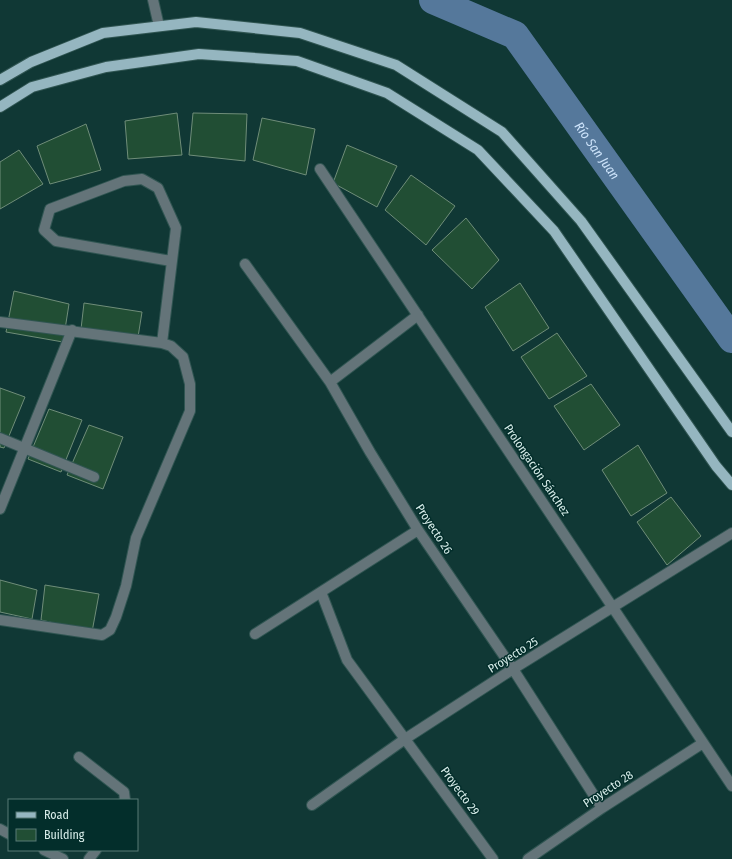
<svg xmlns="http://www.w3.org/2000/svg" width="732" height="859" viewBox="0 0 732 859" font-family="'Fira Sans Condensed',sans-serif">
  <style>
    .lines { fill: none; stroke-linecap: round; stroke-linejoin: round }
    .river { stroke: #55789b; stroke-width: 28 }
    .building { fill: #214e34; stroke: #6f8d79 }
    .minor-casing { stroke: #305552; stroke-width: 12 }
    .major-casing { stroke: #305552; stroke-width: 12 }
    .minor { stroke: #647479; stroke-width: 10 }
    .major { stroke: #95b6c0; stroke-width: 10 }
    .labels { text-anchor: middle; stroke-width: 3; stroke-linejoin: round; paint-order: stroke }
    .street-label { font-size: 12px; fill: #d8edea; stroke: #032e2b }
    .water-label { font-size: 13px; font-style: italic; fill: #cee4fb; stroke: #032e2b }
  </style>
  <rect width="100%" height="100%" fill="#103835"/>
  <g class="lines">
    <path class="river" id="s1" d="M433 0 515 35 732 339"/>
  </g>
  <path class="building" d="M177 113 182 155 128 159 125 121Z
    M193 113 247 114 245 161 189 155Z
    M262 118 315 129 306 175 253 160Z
    M86 124 101 170 50 184 37 146Z
    M347 145 397 166 377 207 333 183Z
    M19 150 43 184 0 209V162Z
    M411 175 455 206 426 245 385 210Z
    M466 218 499 260 472 289 432 250Z
    M520 283 549 328 513 351 485 307Z
    M14 291 69 304 63 342 6 332Z
    M84 303 142 312 138 337 81 329Z
    M557 333 587 376 549 399 521 357Z
    M591 384 620 425 584 450 554 406Z
    M0 388 25 397 4 448 0 447Z
    M49 409 82 420 61 472 28 459Z
    M89 425 123 437 103 489 67 475Z
    M638 445 667 493 631 516 602 470Z
    M671 497 701 536 667 565 637 522Z
    M0 580 37 590 32 619 0 612Z
    M45 585 99 594 92 632 41 620Z"/>
  <g class="lines">
    <defs>
      <path id="minor" d="M153 0 159 26
        M320 169 732 786
        M245 264 330 382 370 452 418 530 513 669 602 808
        M0 322 162 343 171 346 183 357 190 384V411L136 538 126 586 116 617 110 630 102 635 0 620
        M162 343 176 228 158 188 142 179 124 181 50 209 44 230 56 241 171 261
        M330 382 418 315
        M0 438 94 477
        M0 509 72 330
        M321 592 347 660 493 859
        M255 634 418 530
        M79 757 124 792 125 800
        M312 805 405 739 513 669 732 533
        M0 829 9 834
        M44 850 63 859
        M89 859 96 850
        M528 859 602 808 703 743"/>
      <path id="major" d="M0 80 31 62 103 33 196 22 300 33 396 65 502 132 581 221 732 432
        M0 107 32 87 106 67 199 54 297 61 387 93 478 150 554 231 716 466 732 485"/>
    </defs>
    <use href="#minor" class="minor-casing"/>
    <use href="#major" class="major-casing"/>
    <use href="#minor" class="minor"/>
    <use href="#major" class="major"/>
  </g>
  <g class="labels">
    <g class="street-label">
      <text transform="translate(537 470) rotate(56)" y="4">Prolongación Sánchez</text>
      <text transform="translate(434 529) rotate(57)" y="4">Proyecto 26</text>
      <text transform="translate(513 655) rotate(-32)" y="4">Proyecto 25</text>
      <text transform="translate(608 789) rotate(-33)" y="4">Proyecto 28</text>
      <text transform="translate(460 791) rotate(54)" y="4">Proyecto 29</text>
    </g>
    <g class="water-label">
      <text dy="5" stroke="none"><textPath href="#s1" startOffset="231">Río San Juan</textPath></text>
    </g>
  </g>
  <rect x="8" y="799" width="130" height="52" fill="#032e2b" stroke="#587a77"/>
  <rect x="16" y="812" width="20" height="6" fill="#95b6c0" stroke="#587a77"/>
  <text x="44" y="819" font-size="12" fill="#d8edea">Road</text>
  <rect x="16" y="829" width="20" height="12" fill="#214e34" stroke="#587a77"/>
  <text x="44" y="839" font-size="12" fill="#d8edea">Building</text>
</svg>
